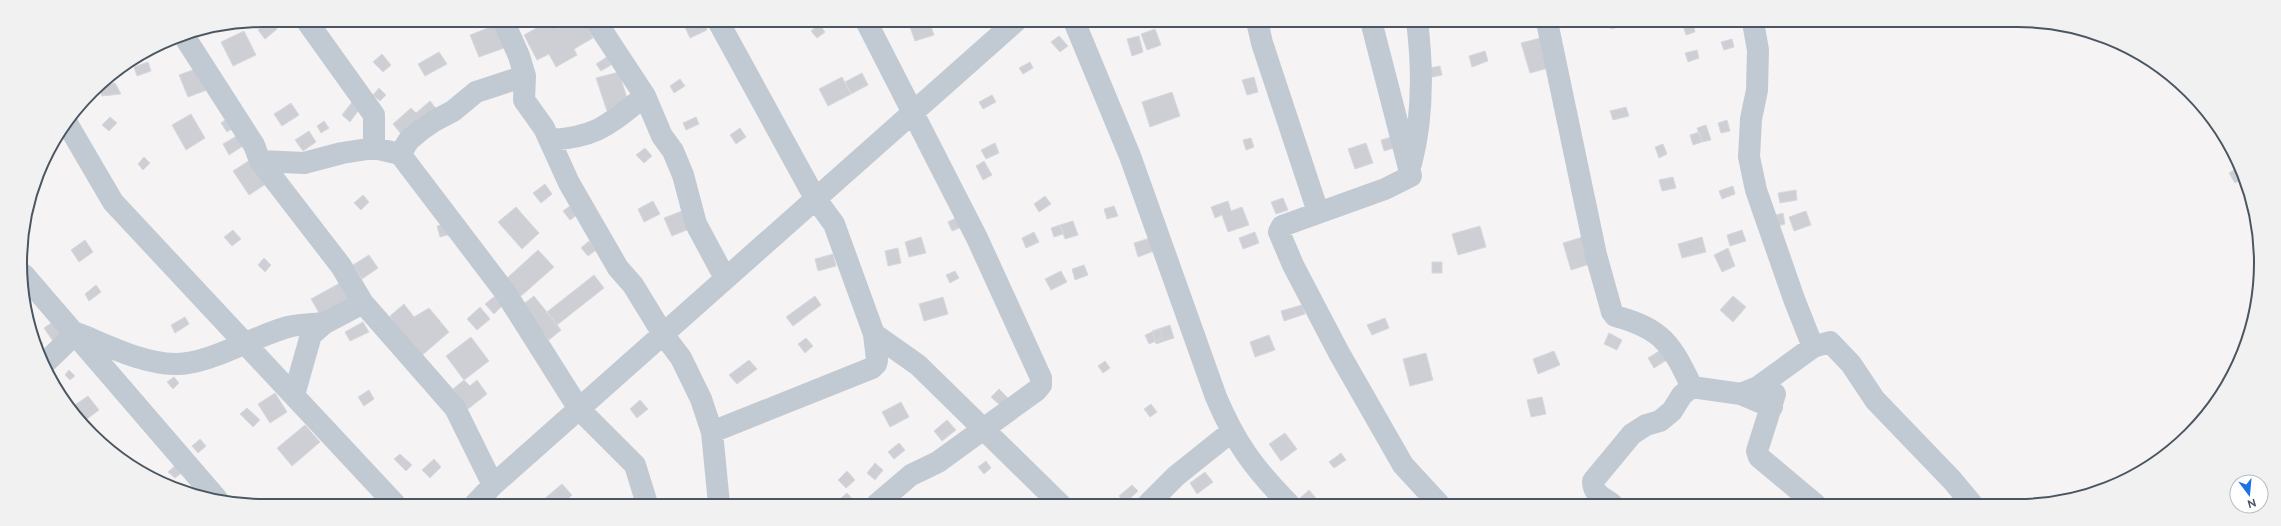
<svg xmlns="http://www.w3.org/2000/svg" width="2281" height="526" viewBox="0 0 2281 526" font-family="Raleway,sans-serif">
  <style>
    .building { fill: #cdcfd5; stroke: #d7d9de }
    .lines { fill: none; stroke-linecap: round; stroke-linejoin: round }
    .minor { stroke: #c1cad2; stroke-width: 22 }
    .rim { fill: none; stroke: #4a5661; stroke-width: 2 }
  </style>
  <rect width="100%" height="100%" fill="#f5f3f3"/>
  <path class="building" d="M271 20 277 29 265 39 258 30Z
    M551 20 558 29 574 20H584L593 38 574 49 577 55 556 67 549 54 537 60 524 35Z
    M699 21H702L707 30 690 38 685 27Z
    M908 21H929L934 35 915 41Z
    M1609 22H1631V23L1611 29Z
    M1693 22 1695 32 1686 35 1683 25Z
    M498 24 507 47 479 57 470 35Z
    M819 24 825 32 817 38 811 31Z
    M1155 29 1161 45 1147 50 1141 34Z
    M244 31 256 55 233 66 221 42Z
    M1059 36 1068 46 1060 52 1051 42Z
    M1139 36 1143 52 1132 56 1127 39Z
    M1548 36 1556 66 1530 73 1521 43Z
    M1732 39 1734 47 1724 50 1721 42Z
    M1697 50 1699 58 1688 62 1685 53Z
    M1485 51 1488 61 1472 67 1469 56Z
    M439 52 447 64 425 76 418 64Z
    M382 54 391 65 383 72 373 62Z
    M607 57 611 65 601 71 596 64Z
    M148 62 151 71 137 76 134 67Z
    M1030 62 1033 68 1023 74 1019 68Z
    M1440 66 1442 75 1428 78 1425 69Z
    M198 68 207 90 188 97 179 75Z
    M619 72 629 105 607 111 596 78Z
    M862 73 868 85 851 94 845 82Z
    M842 77 851 94 828 106 819 89Z
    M1254 77 1258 92 1247 95 1242 80Z
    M680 79 685 86 674 93 670 86Z
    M115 83 121 94 102 96 98 87Z
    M379 88 386 95 380 101 373 95Z
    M1172 92 1180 116 1150 127 1142 102Z
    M992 95 996 102 983 109 979 102Z
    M353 101 361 107 350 122 342 115Z
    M430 101 439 112 406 140 393 124 411 108 416 113Z
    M291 103 299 115 282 126 274 114Z
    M1626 107 1629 116 1613 120 1610 111Z
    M191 114 205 138 186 150 172 125Z
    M232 115 238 125 227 132 221 123Z
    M110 117 117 123 109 131 102 125Z
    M696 117 699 124 686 130 683 123Z
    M1727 120 1730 131 1721 133 1718 123Z
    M324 121 329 128 321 133 317 126Z
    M1706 125 1711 140 1702 142 1697 128Z
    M740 128 746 137 736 144 730 135Z
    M309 131 316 142 303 151 295 140Z
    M1699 132 1702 142 1693 145 1690 135Z
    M240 134 246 144 229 155 223 144Z
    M1398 135 1401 146 1384 151 1381 140Z
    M1251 138 1254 147 1246 150 1243 140Z
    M995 143 999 153 986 159 981 150Z
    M1366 143 1373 163 1355 169 1348 149Z
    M1663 144 1667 154 1659 158 1655 147Z
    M645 148 652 156 644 163 636 155Z
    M144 157 150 163 143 170 138 164Z
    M250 160 266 184 249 195 233 171Z
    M984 161 992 175 983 180 976 166Z
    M2237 168 2242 179 2235 183 2229 173Z
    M1673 177 1676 188 1662 191 1659 180Z
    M545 184 552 194 541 203 533 193Z
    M1733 186 1735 194 1722 199 1719 191Z
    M1796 190 1797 200 1780 203 1778 193Z
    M363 195 369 202 361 210 354 203Z
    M1045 196 1051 204 1039 212 1034 204Z
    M1283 198 1288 210 1276 214 1271 202Z
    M653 201 660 214 644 222 638 209Z
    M1228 201 1231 211 1242 207 1249 225 1228 232 1222 215 1215 218 1211 207Z
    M570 206 577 215 570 220 563 211Z
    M1114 206 1118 216 1107 219 1104 209Z
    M516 207 539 233 522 249 498 222Z
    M682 211 689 229 672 236 664 218Z
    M1806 211 1811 225 1794 231 1789 217Z
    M1783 213 1785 224 1777 226 1776 215Z
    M958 217 962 227 952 231 948 222Z
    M1073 221 1078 235 1065 239 1060 225Z
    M448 223 451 234 440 237 437 226Z
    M1060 225 1063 234 1054 237 1051 228Z
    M1480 226 1486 247 1458 255 1452 234Z
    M233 230 241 239 232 246 224 237Z
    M1742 230 1746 241 1730 246 1727 235Z
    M1034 232 1039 242 1026 248 1022 238Z
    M1255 232 1259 243 1243 249 1239 238Z
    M921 237 926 253 909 257 905 242Z
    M1583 237 1590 264 1571 270 1563 243Z
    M1702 237 1706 252 1682 258 1678 244Z
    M1150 238 1154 251 1138 257 1134 243Z
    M85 240 93 252 79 262 71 250Z
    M589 241 596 250 588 256 581 248Z
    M898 248 901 263 888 266 885 251Z
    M1728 248 1735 266 1722 272 1714 255Z
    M538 250 554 267 521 296 506 279Z
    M833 254 836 266 818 271 815 259Z
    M369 255 378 268 362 279 353 265Z
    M264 258 271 265 265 272 258 265Z
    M1432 262H1442V273H1432Z
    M1084 265 1088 275 1075 280 1072 269Z
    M955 271 959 278 950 283 946 275Z
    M1061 271 1067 282 1051 290 1045 279Z
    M594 275 604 288 557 325 547 312Z
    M340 283 351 302 322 318 311 299Z
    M96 285 101 292 89 301 85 294Z
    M495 296 503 305 494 314 485 304Z
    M534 296 561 330 549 340 522 305Z
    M815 296 821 305 793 326 786 317Z
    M1733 296 1746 307 1733 322 1720 310Z
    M943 297 948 314 924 321 919 304Z
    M404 304 414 317 429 308 449 332 420 357 400 333 390 316Z
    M1302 305 1305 314 1284 321 1281 311Z
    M480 307 490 319 477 330 467 319Z
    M185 317 189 324 175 333 171 325Z
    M1385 318 1389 328 1372 335 1367 325Z
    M57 319 67 336 55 344 44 328Z
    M363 322 369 332 350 341 345 332Z
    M1170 325 1174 338 1156 344 1152 331Z
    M1159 329 1163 338 1149 344 1145 335Z
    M1609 333 1622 340 1617 350 1604 344Z
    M1269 335 1275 350 1255 357 1250 342Z
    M37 336 43 344 37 348 33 339Z
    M471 337 489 361 464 380 446 356Z
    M806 338 813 346 805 353 798 344Z
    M1664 348 1670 358 1654 368 1648 358Z
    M1554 351 1560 365 1538 374 1533 359Z
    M1426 353 1433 380 1410 386 1403 359Z
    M749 360 757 369 737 384 729 375Z
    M1105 361 1110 368 1103 373 1098 366Z
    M69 370 75 376 70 380 65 375Z
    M174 377 179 383 173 389 167 382Z
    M464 380 470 386 477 380 487 394 468 409 453 389Z
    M999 389 1011 401 1003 408 991 397Z
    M369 390 374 399 364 406 358 397Z
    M275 393 287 412 270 423 258 404Z
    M88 396 99 410 83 422 69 409Z
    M1542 397 1546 414 1531 417 1527 400Z
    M640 400 648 409 637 418 630 409Z
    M901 402 909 417 890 427 882 412Z
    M1151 404 1157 412 1150 417 1144 409Z
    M247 408 260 420 253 427 240 414Z
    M947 420 956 430 942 441 934 431Z
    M305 425 320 442 292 466 277 448Z
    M1285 433 1297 449 1281 461 1269 444Z
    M200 439 206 446 198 453 192 446Z
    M899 443 905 450 894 459 888 452Z
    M1341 453 1346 460 1334 468 1329 462Z
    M400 454 412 465 406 471 394 459Z
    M434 459 441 467 430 478 422 470Z
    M986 461 991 468 984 474 978 467Z
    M875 463 883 470 875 480 867 473Z
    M177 464 185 470 175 478 168 472Z
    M847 471 855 480 846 488 838 480Z
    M1205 472 1213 482 1197 494 1190 483Z
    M562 484 572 495 562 504H546L543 500Z
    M1132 485 1138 491 1125 503 1119 496Z
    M1309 490 1321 504H1301L1298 500Z
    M847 493 857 504H834Z"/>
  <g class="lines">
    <path class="minor" d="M306 20 374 115V148L400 154 505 292 579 409 635 465 647 504
      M503 20 519 56 525 76 524 100 544 128 569 183 618 268 633 285 663 334 681 358 701 399 712 432 719 504
      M595 20 645 96 662 136 673 151 683 175 696 224 725 278
      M866 21 977 238 1041 378V385L1037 390 938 462 911 475 877 504
      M1074 21 1130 156 1216 397C1236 444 1253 467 1289 504
      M1257 21 1262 43 1318 212
      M1371 21 1411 176 1385 189 1282 226 1279 232 1293 265 1339 353 1403 465 1439 504
      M1547 22 1596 255 1612 312 1615 316C1663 329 1671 344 1692 387
      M1753 22 1758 50 1757 90 1751 119 1749 157 1756 190 1794 299 1813 347
      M184 36 254 145 260 161 341 266 363 303 455 408 493 485
      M68 125 113 202 395 504
      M550 140C598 137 609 124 645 96
      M400 154 409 140 421 130 434 121 453 111 476 92 525 76
      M260 161 304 163 342 153 374 148
      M1411 164C1423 118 1423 69 1417 21
      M24 275 217 499
      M79 334C109 346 141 363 175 364 208 365 254 336 288 327 300 324 313 324 325 323
      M874 334 918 365 1060 504
      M45 363 76 333
      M1741 394 1758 387 1813 347 1830 342 1851 364 1875 400 1952 480 1972 504
      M1775 394 1757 451 1759 457 1815 504
      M294 395 311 335 325 323 363 303
      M712 432 872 368 876 364 877 360 874 334 834 224 815 198 718 21
      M475 504 493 485 1016 21
      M1148 504 1176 476 1231 432
      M1612 504C1602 497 1593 494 1593 481L1632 434 1646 425 1660 421 1672 411 1682 395 1692 387 1741 394 1772 407"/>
  </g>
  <path d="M0 0H2281V526H0ZM263 27H2018A236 236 0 0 1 2254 263V263A236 236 0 0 1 2018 499H263A236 236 0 0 1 27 263V263A236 236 0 0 1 263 27Z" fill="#f1f1f2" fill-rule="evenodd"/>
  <path class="rim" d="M263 27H2018A236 236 0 0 1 2254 263V263A236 236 0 0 1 2018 499H263A236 236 0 0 1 27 263V263A236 236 0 0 1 263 27Z"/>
  <g transform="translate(2249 494) rotate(164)"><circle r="19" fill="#ffffff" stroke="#b7bbc0"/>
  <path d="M0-3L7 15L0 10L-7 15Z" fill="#1a73e8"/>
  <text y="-6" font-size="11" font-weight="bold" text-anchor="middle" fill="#4a5661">N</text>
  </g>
</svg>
